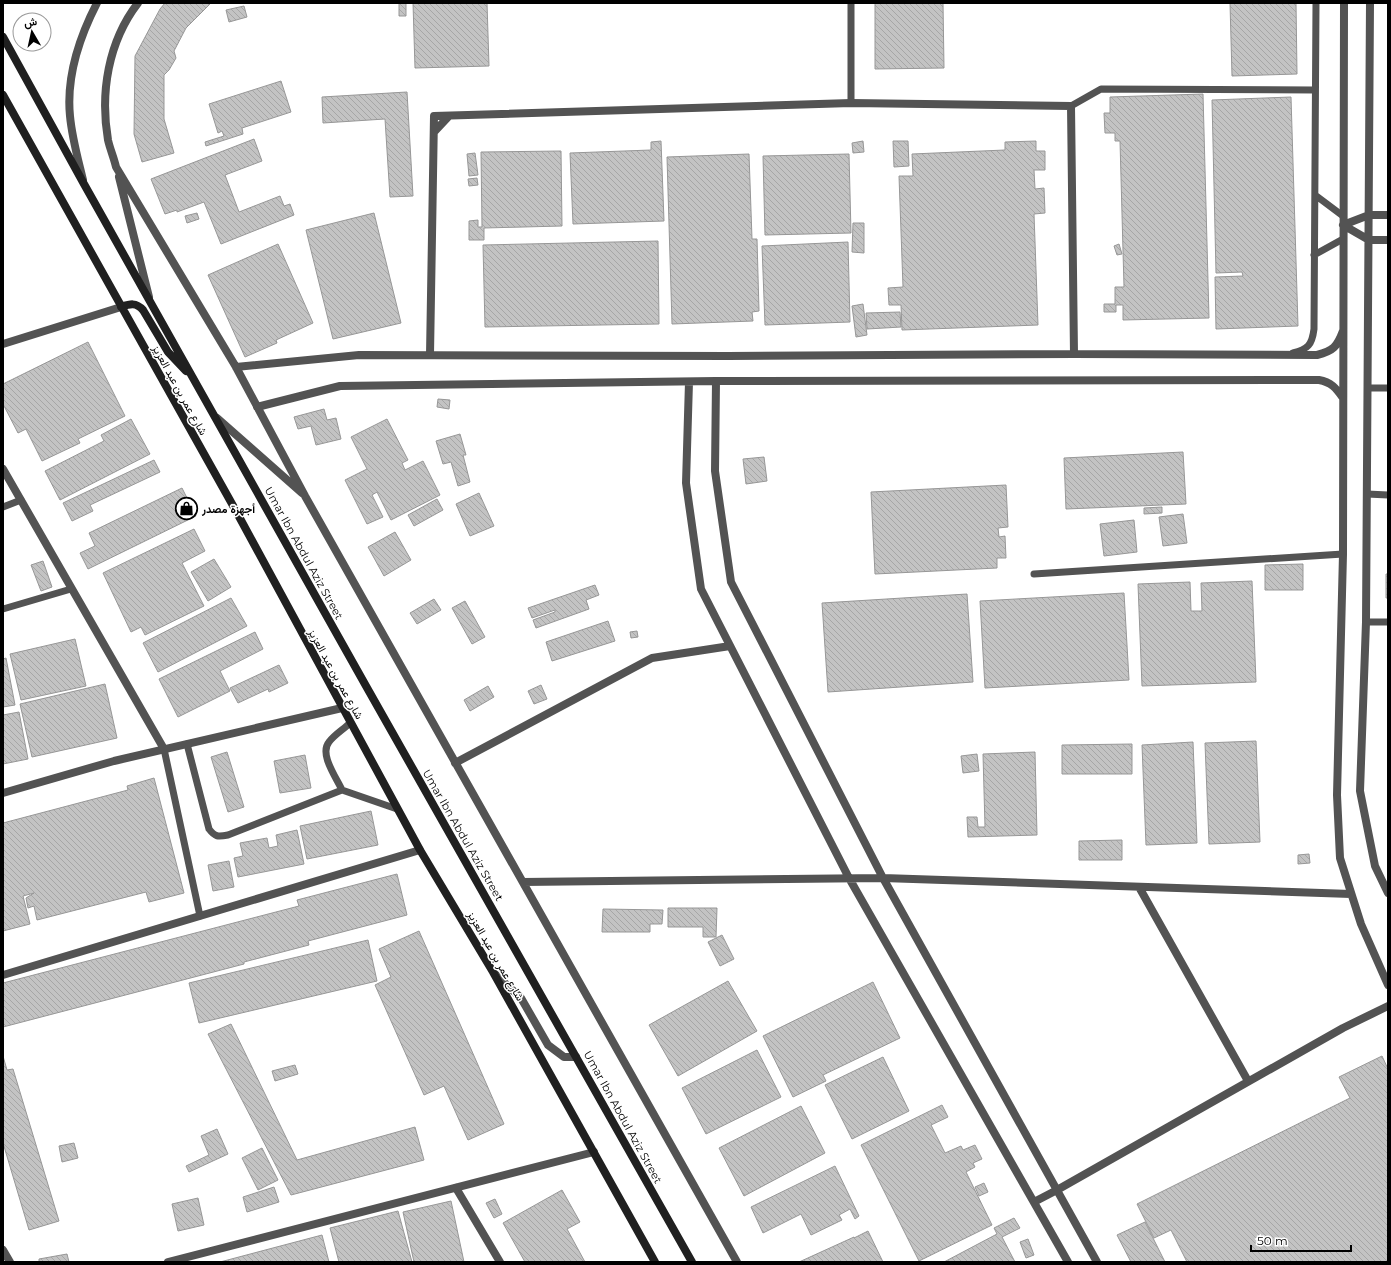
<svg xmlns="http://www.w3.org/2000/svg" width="1391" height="1265" viewBox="0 0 1391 1265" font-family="Montserrat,Vazirmatn,sans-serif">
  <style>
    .building { fill: url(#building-back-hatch); stroke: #979797 }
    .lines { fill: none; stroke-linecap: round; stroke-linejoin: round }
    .service { stroke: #535353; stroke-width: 7 }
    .minor { stroke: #535353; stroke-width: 8 }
    .tertiary { stroke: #535353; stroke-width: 8 }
    .secondary { stroke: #202020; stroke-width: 8 }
    .labels { text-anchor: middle; stroke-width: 3; stroke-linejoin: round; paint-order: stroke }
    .street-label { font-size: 11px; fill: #000; stroke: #fff }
    .poi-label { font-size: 11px; font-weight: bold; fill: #000; stroke: #fff; text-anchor: start }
  </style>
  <defs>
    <pattern id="building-back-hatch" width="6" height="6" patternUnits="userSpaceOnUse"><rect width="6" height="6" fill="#c3c3c3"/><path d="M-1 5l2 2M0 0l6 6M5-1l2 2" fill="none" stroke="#a6a6a6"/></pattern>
  </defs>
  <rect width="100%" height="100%" fill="#fff"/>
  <path class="building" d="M165 3H211L186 28 174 51 176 58 169 70 164 75V119L174 153 142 162 134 134 135 56 160 9Z
    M399 3H406V16H399Z
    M413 3H487L489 66 415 68Z
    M875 3H943L944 68 875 69Z
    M1230 3H1296L1297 74 1232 76Z
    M244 6 247 17 229 22 226 10Z
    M281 81 291 112 242 128 243 134 206 146 205 142 224 136 222 131 218 133 209 104Z
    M407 92 413 196 390 197 385 119 323 123 322 97Z
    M1203 94 1209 318 1123 320V305H1116V312H1104V304H1115V287H1124L1120 141H1115V133H1105L1104 113H1110V97Z
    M1291 97 1298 326 1216 329 1215 277 1243 276 1242 272 1216 273 1212 100Z
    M254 139 262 161 225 175 239 212 280 196 284 206 290 204 294 215 221 244 204 202 177 212V210L165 214 151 179Z
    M661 141 664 221 573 224 570 153 651 150V142Z
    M863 141 864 152 853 153 852 143Z
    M893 141H908L909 166 894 167Z
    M1036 141V151H1045V170H1034L1035 189 1044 188 1045 213 1034 214 1038 325 902 330 901 305H889L888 288 903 287 899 176H913L912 154 1005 150V142Z
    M561 151 562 226 484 228V240H469V221L478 220V227H482L481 152Z
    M475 153 478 175 469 176 467 154Z
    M749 154 752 239H757L759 311 752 312 753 321 672 324 667 157Z
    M849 154 851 233 765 235 763 156Z
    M477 178 478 185 469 186 468 179Z
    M197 213 199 219 187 223 185 216Z
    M374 213 401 323 333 339 306 230Z
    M853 223H864V253L852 252Z
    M658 241 659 324 485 327 483 245Z
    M848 242 850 322 765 325 762 246Z
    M278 244 313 323 276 340 277 343 245 357 208 275Z
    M1119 244 1122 254 1117 255 1114 246Z
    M863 304 867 335 856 337 852 306Z
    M900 312 901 327 867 329 866 313Z
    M88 342 125 416 78 439 80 443 42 461 26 429 18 433 3 404V384Z
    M438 399 450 400 449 409 437 407Z
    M324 409 327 420 336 418 341 439 316 445 311 426 298 429 294 417Z
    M131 419 150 454 60 500 45 471 104 441 101 435Z
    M387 419 408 460 402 463 405 470 423 461 440 495 391 520 377 492 372 495 383 517 367 524 345 480 367 469 351 437Z
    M460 434 466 455H463L470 482 458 486 451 462 443 464 436 441Z
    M1183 452 1186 504 1066 509 1064 458Z
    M764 457 767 481 746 484 743 459Z
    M154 460 160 472 90 505 93 511 72 521 63 503Z
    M1006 485 1008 527 998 528 999 537 1005 536 1006 558H997V568L875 574 871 492Z
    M182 488 196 516 88 569 80 553 95 546 89 533Z
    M479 493 494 526 470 536 456 504Z
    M437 499 443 510 414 526 408 515Z
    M1162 507V513L1144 514V508Z
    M1183 514 1187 543 1163 546 1159 517Z
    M1134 520 1137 552 1104 556 1100 524Z
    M194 529 205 551 182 563 204 606 145 635 141 627 131 632 103 573Z
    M395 532 411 560 384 576 368 547Z
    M214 559 231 587 208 601 191 572Z
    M43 561 52 587 41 591 31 565Z
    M1303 564V590H1265V565Z
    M1386 574H1388V598H1386Z
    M1252 581 1256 682 1142 686 1138 584 1190 582 1191 611H1202L1201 583Z
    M595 585 599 595 586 600 589 609 536 628 533 620 555 612V610L532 618 528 608Z
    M1124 593 1129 680 985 688 980 601Z
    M967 594 973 682 828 692 822 603Z
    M231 598 247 626 158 672 143 643Z
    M434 599 441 610 417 624 410 613Z
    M465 601 485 637 472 644 452 608Z
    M608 621 615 641 552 661 546 642Z
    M637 631 638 637 631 638 630 632Z
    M255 632 263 649 220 671 230 691 178 717 159 679Z
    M75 639 86 686 21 700 10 654Z
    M6 658 15 705 3 707V659Z
    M279 665 288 683 269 692 268 689 238 703 230 688Z
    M105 684 117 738 32 757 20 704Z
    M541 685 547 699 534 704 528 691Z
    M488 686 494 697 470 711 464 700Z
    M19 712 28 759 3 764V715Z
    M1256 741 1260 842 1209 844 1205 743Z
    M1193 742 1197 843 1146 845 1142 745Z
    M1132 744V774H1062V745Z
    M227 752 244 807 228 812 211 757Z
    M1035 752 1037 835 968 837 967 817H977L978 827H985L983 754Z
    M977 754 979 771 963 773 961 756Z
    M305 755 311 788 280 793 274 761Z
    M154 778 184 893 149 902 146 892 37 920 34 906 28 908 26 898 34 893 23 896 30 924 3 931V823L128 790 127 786Z
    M371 811 378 845 307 859 300 826Z
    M297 830 304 864 238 877 234 858 243 856 240 843 267 838 269 848 278 846 276 835Z
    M1122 840V860H1079V841Z
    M1309 854 1310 863 1298 864V855Z
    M229 861 234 887 213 891 208 865Z
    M397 874 407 915 308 941 309 945 244 962V964L3 1027V983L299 906 297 900Z
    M668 908H717L716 937H703V927H668Z
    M603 909 663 910 662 924H650V932H602Z
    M419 931 504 1124 468 1140 444 1086 424 1095 375 985 391 977 379 949Z
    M722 935 734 959 720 966 708 942Z
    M368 940 377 981 199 1023 189 983Z
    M728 981 757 1031 678 1076 649 1025Z
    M873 982 900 1038 823 1075 826 1081 793 1097 763 1036Z
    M231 1024 297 1160 415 1127 424 1160 291 1195 208 1034Z
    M757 1050 781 1097 706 1134 682 1088Z
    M3 1056 7 1070 13 1069 59 1221 29 1230 3 1143Z
    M1382 1056 1388 1069V1262H1187L1171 1230 1154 1238 1137 1204 1350 1098 1339 1077Z
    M883 1057 909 1111 852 1139 825 1085Z
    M295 1065 298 1074 275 1081 272 1071Z
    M942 1105 948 1117 931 1125 945 1153 961 1146 963 1150 975 1145 982 1159 973 1163 975 1167 966 1172 992 1225 919 1261 861 1145Z
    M801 1106 825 1153 744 1196 719 1148Z
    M217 1129 228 1154 189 1172 186 1166 209 1155 201 1136Z
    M74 1143 78 1158 62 1162 59 1146Z
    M262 1148 278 1180 258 1190 242 1158Z
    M835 1166 859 1216 855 1219 850 1209 839 1215 842 1220 811 1235 801 1214 763 1233 751 1207Z
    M984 1183 988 1192 979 1196 975 1187Z
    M274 1187 279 1202 247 1212 243 1197Z
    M562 1190 580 1222 567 1229 585 1262H525L503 1223Z
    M198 1198 204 1225 178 1231 172 1204Z
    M495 1199 502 1214 494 1218 486 1203Z
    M451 1201 464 1262H414L403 1212Z
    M398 1211 412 1262H339L330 1228Z
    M1014 1218 1020 1228 1002 1237 1015 1262H944L997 1234 994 1228Z
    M1145 1222 1165 1262H1131L1117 1235Z
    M868 1231 883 1262H799L854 1237V1238Z
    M322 1235 329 1262H220Z
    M1028 1239 1034 1255 1026 1258 1020 1242Z
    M67 1254 69 1262H39V1259Z"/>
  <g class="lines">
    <path class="service" d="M851 3V103
      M1071 106 1101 89 1315 90
      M1315 195 1343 216
      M1314 255 1343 239
      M1293 353C1308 349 1312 345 1314 329L1316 3
      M1368 388H1388
      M1367 494 1388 495
      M3 507 21 500
      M1034 574 1343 554
      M3 609 71 589
      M1366 622H1388
      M187 744 209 829C215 837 218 837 228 835L342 790 397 809
      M164 749 200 916
      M342 790C336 777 319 754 329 742 334 735 344 729 350 723"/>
    <path class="minor" d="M138 3C108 42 100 93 108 140 110 149 114 158 116 167L236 367 305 496 737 1262
      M1344 3 1343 554 1337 795 1340 858 1361 924 1388 985
      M1370 3 1366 622 1360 791 1375 866 1388 893
      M434 132 449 116
      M119 177 149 297
      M1343 225 1369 240H1388
      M1343 225 1369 215H1388
      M3 344 121 307
      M430 355 434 116 851 103 1071 106 1074 354
      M236 367 359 355 728 356 1074 354 1317 355C1333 351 1337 347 1343 331
      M716 381 715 471 731 582 883 878 1097 1262
      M689 382 686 483 701 589 849 878 1068 1262
      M257 407 340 386 716 381 1319 380C1331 382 1336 388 1343 398
      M217 418 302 493
      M3 469 164 749
      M455 763 652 658 730 646
      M3 793 114 761 342 708
      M523 882 883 878 1351 894
      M1139 887 1248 1081
      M495 974 521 998 548 1045 564 1057H576
      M3 975 420 850
      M456 1188 500 1262
      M1034 1202 1057 1190 1343 1028 1388 1006"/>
    <path class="tertiary" d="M83 180C78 159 72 138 70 116 66 76 79 38 97 3
      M3 1250 10 1262
      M168 1262 594 1152"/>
    <path class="secondary" d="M3 37 84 184 366 686 692 1262
      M3 95 236 511 420 850 493 972 655 1262
      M121 307C130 304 136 302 143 310L168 352 186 371"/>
  </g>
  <defs>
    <symbol id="shop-ring" viewBox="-11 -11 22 22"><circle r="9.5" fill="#fff" stroke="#000" stroke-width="1.5"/><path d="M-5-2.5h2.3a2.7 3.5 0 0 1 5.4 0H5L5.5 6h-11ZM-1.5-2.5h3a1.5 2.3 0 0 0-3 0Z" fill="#000"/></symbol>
  </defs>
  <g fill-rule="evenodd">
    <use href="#shop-ring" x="174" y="496" width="25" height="25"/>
  </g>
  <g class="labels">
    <g class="street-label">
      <text transform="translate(180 390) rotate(61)" y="4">شارع عمر بن عبد العزيز</text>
      <text transform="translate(304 553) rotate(61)" y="4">Umar Ibn Abdul Aziz Street</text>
      <text transform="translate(336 674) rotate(61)" y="4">شارع عمر بن عبد العزيز</text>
      <text transform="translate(463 835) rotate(60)" y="4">Umar Ibn Abdul Aziz Street</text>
      <text transform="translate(496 956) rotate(60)" y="4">شارع عمر بن عبد العزيز</text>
      <text transform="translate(623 1117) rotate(61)" y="4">Umar Ibn Abdul Aziz Street</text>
    </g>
    <g class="poi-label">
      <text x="202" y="513">أجهزة مصدر</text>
    </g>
  </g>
  <rect width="1391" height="1265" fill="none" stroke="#000000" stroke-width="8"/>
  <g transform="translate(32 32) rotate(351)"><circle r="19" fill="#ffffff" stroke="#999999"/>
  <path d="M0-3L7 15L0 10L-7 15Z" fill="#000000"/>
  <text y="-6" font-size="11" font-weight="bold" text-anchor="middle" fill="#000000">ش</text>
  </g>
  <path d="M1251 1245v6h100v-6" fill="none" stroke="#000000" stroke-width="2"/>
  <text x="1257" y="1245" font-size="12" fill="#000000" stroke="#ffffff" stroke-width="3" paint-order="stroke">50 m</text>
</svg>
